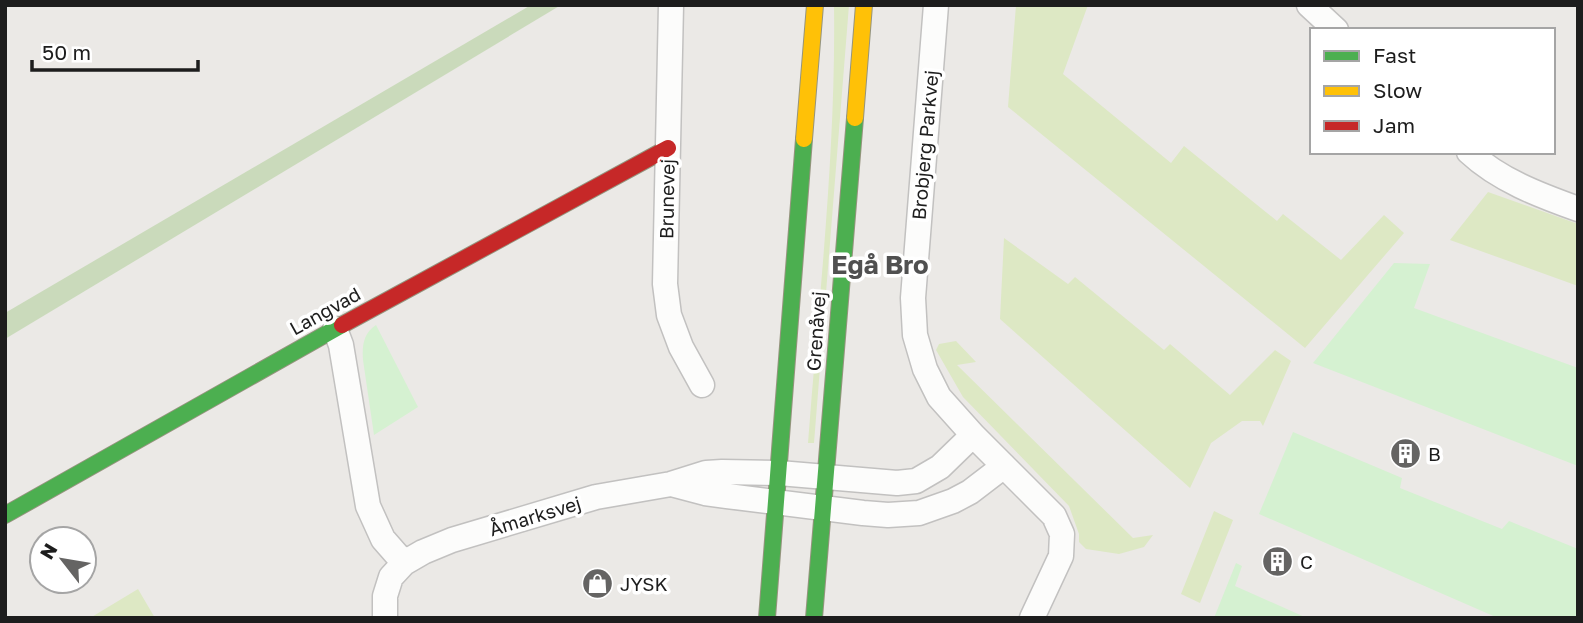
<svg xmlns="http://www.w3.org/2000/svg" width="1583" height="623" viewBox="0 0 1583 623" font-family="'Golos Text',sans-serif">
  <style>
    .grass { fill: #dde8c4 }
    .forest { fill: #cadabb }
    .park { fill: #d5f1d1 }
    .lines { fill: none; stroke-linecap: round; stroke-linejoin: round }
    .street-casing { stroke: #c2c1c0; stroke-width: 27 }
    .fast-casing { stroke: #95947e; stroke-width: 18 }
    .slow-casing { stroke: #95947e; stroke-width: 18 }
    .jam-casing { stroke: #95947e; stroke-width: 18 }
    .street { stroke: #fcfcfb; stroke-width: 24 }
    .fast { stroke: #4caf50; stroke-width: 16 }
    .slow { stroke: #ffc107; stroke-width: 16 }
    .jam { stroke: #c62828; stroke-width: 16 }
    .labels { text-anchor: middle; stroke-width: 7; stroke-linejoin: round; paint-order: stroke }
    .street-label { font-size: 19px; fill: #1d1d1d; stroke: #fff }
    .poi-label { font-size: 19px; fill: #1d1d1d; stroke: #fff; text-anchor: start }
    .district-label { font-size: 26px; font-weight: bold; fill: #505050; stroke: #fff }
  </style>
  <rect width="100%" height="100%" fill="#ebe9e6"/>
  <path class="grass" d="M834 5H849L814 443H808C819 297 836 151 834 5Z
    M1016 5H1088L1063 74 1171 163 1184 146 1277 221 1283 214 1341 260 1384 215 1404 233 1305 348 1008 107Z
    M1488 192 1578 224V286L1450 240Z
    M1004 238 1068 284 1075 277 1164 350 1170 344 1230 395 1275 350 1291 361 1263 426 1260 421H1242L1211 443 1190 488 1000 319Z
    M956 341 976 362 957 365 1133 538 1153 535 1144 547 1119 554 1086 549 1079 542V534L1069 506 963 397 936 350 939 344Z
    M1214 511 1233 520 1200 603 1181 594Z
    M138 589 155 618H90Z"/>
  <path class="forest" d="M531 5H561L5 339V313Z"/>
  <path class="park" d="M1394 263 1430 264 1414 308 1578 368V466L1313 363Z
    M376 325 418 407 374 435 363 360C362 347 363 333 376 325Z
    M1293 432 1402 478 1400 488 1502 529 1509 521 1578 549V618H1498L1259 514Z
    M1236 563 1242 566 1235 586 1307 618H1214Z"/>
  <g class="lines">
    <defs>
      <path id="street" d="M671 5 665 284 669 315 681 347 702 385
        M936 5 913 298 915 335 925 369 939 397 973 435 1054 516 1062 534 1061 556 1032 618
        M1309 5 1336 30
        M1469 152C1499 180 1539 195 1578 209
        M335 329 341 345 368 506 383 539 404 563
        M671 484 705 493 727 496 863 513 888 515 919 513 953 501 970 492 1004 466
        M385 618V596L391 577 404 563 423 552 452 540 596 497 671 484 706 473 722 472 779 473 897 483 916 481 940 467 973 435"/>
      <path id="fast" d="M5 515 342 325
        M767 618 804 139
        M814 618 855 118"/>
      <path id="slow" d="M855 118 864 5
        M804 139 815 5"/>
      <path id="jam" d="M342 325 668 148"/>
    </defs>
    <use href="#street" class="street-casing"/>
    <use href="#fast" class="fast-casing"/>
    <use href="#slow" class="slow-casing"/>
    <use href="#jam" class="jam-casing"/>
    <use href="#street" class="street"/>
    <use href="#fast" class="fast"/>
    <use href="#slow" class="slow"/>
    <use href="#jam" class="jam"/>
  </g>
  <defs>
    <symbol id="building-disc" viewBox="-11 -11 22 22"><circle r="9.5" fill="#656463" stroke="#fff"/><path d="M-4-6H4V6H1V3H-1V6H-4ZM-2.5-4.3h1.7v1.8h-1.7ZM.8-4.3h1.7v1.8H.8ZM-2.5-1h1.7V.8h-1.7ZM.8-1h1.7V.8H.8Z" fill="#fff"/></symbol>
    <symbol id="shop-disc" viewBox="-11 -11 22 22"><circle r="9.5" fill="#656463" stroke="#fff"/><path d="M-5-2.5h2.3a2.7 3.5 0 0 1 5.4 0H5L5.5 6h-11ZM-1.5-2.5h3a1.5 2.3 0 0 0-3 0Z" fill="#fff"/></symbol>
  </defs>
  <g fill-rule="evenodd">
    <use href="#building-disc" x="1388" y="436" width="35" height="35"/>
    <use href="#building-disc" x="1260" y="544" width="35" height="35"/>
    <use href="#shop-disc" x="580" y="566" width="35" height="35"/>
  </g>
  <g class="labels">
    <g class="street-label">
      <text transform="translate(925 145) rotate(-85)" y="7">Brobjerg Parkvej</text>
      <text transform="translate(667 199) rotate(-89)" y="7">Brunevej</text>
      <text transform="translate(325 311) rotate(-29)" y="7">Langvad</text>
      <text transform="translate(816 331) rotate(-86)" y="7">Grenåvej</text>
      <text transform="translate(535 516) rotate(-17)" y="7">Åmarksvej</text>
    </g>
    <g class="poi-label">
      <text x="1428" y="461">B</text>
      <text x="1300" y="569">C</text>
      <text x="620" y="591">JYSK</text>
    </g>
    <g class="district-label">
      <text x="880" y="274">Egå Bro</text>
    </g>
  </g>
  <rect width="1583" height="623" fill="none" stroke="#1d1d1d" stroke-width="14"/>
  <rect x="1310" y="28" width="245" height="126" fill="#ffffff" stroke="#a5a5a5" stroke-width="2"/>
  <rect x="1324" y="51" width="35" height="10" fill="#4caf50" stroke="#a5a5a5" stroke-width="2"/>
  <text x="1373" y="63" font-size="21" fill="#1d1d1d">Fast</text>
  <rect x="1324" y="86" width="35" height="10" fill="#ffc107" stroke="#a5a5a5" stroke-width="2"/>
  <text x="1373" y="98" font-size="21" fill="#1d1d1d">Slow</text>
  <rect x="1324" y="121" width="35" height="10" fill="#c62828" stroke="#a5a5a5" stroke-width="2"/>
  <text x="1373" y="133" font-size="21" fill="#1d1d1d">Jam</text>
  <g transform="translate(63 560) rotate(301)"><circle r="33" fill="#ffffff" stroke="#a5a5a5" stroke-width="2"/>
  <path d="M0-5L12 26L0 18L-12 26Z" fill="#656463"/>
  <text y="-10" font-size="19" font-weight="bold" text-anchor="middle" fill="#1d1d1d">N</text>
  </g>
  <path d="M32 60v10h166v-10" fill="none" stroke="#1d1d1d" stroke-width="3.5"/>
  <text x="42" y="60" font-size="21" fill="#1d1d1d" stroke="#ffffff" stroke-width="5" paint-order="stroke">50 m</text>
</svg>
